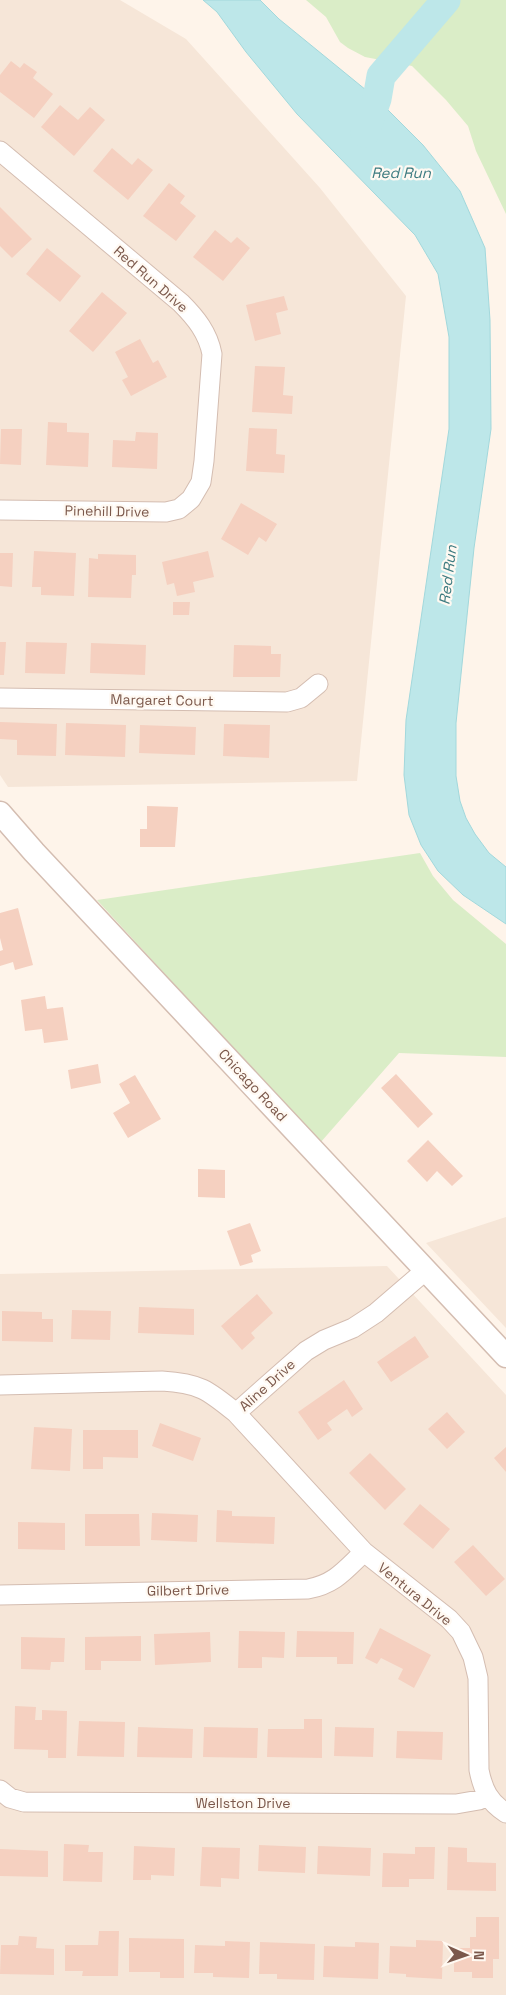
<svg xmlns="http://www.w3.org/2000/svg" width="506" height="1995" viewBox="0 0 506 1995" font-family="'Space Grotesk',sans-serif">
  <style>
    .residential { fill: #f6e6d8 }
    .green { fill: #daedc7 }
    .water { fill: #bde7e9; stroke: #a2d8dc }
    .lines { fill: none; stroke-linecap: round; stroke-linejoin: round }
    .river { stroke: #bde7e9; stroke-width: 29 }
    .building { fill: #f5d0c0 }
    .minor-casing { stroke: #d4bdb1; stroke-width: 21 }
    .tertiary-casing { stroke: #d4bdb1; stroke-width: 25 }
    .minor { stroke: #fff; stroke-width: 19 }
    .tertiary { stroke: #fff; stroke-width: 22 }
    .labels { text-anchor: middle; stroke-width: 4.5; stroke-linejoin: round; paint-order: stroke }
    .street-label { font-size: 14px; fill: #7b584b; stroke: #fff9f2 }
    .water-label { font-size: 15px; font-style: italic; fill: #3d7b80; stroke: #fff9f2 }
  </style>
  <rect width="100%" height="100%" fill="#fef4ea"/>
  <path class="residential" d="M0 0H120L186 39 320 188 406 296 357 781 8 787 0 775Z
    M506 1217V1328L426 1243Z
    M387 1266 506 1395V1995H0V1274Z"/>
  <path class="green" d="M306 0H506V214L476 151 468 126 446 100 412 66 365 57 348 48 340 42 326 17Z
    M420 853 433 876 453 900 506 944V1057L399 1053 320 1143 97 900Z"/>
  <path class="water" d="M203 0H260L279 19 377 99 423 145 460 191 485 248 490 320 491 429 474 548 456 723V776L460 801 466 818 475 834 489 853 506 867V924L463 895 438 871 421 845 409 815 404 775 406 720 449 429V337L438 274 415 235 297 114 246 52 217 12Z"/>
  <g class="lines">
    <path class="river" d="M365 133 377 99 381 76 446 0"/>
  </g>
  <path class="building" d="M11 61 20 68 24 63 37 72 33 78 53 94 34 118 0 92V75Z
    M60 105 78 120 90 107 105 120 74 156 41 127Z
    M112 148 132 165 138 158 153 170 128 200 93 171Z
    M169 183 185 196 180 203 196 216 176 241 143 216Z
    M0 207 32 239 12 258 0 246Z
    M215 230 231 243 237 237 250 248 223 281 193 257Z
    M47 248 81 276 60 302 26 274Z
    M102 292 127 313 93 352 69 331Z
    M284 296 288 310 276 313 281 334 255 341 246 305Z
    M140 339 153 363 158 360 167 377 131 396 122 380 128 377 115 352Z
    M255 366 285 367 283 395 293 396 292 414 252 412Z
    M48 422 67 423V432L89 433 88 467 46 465Z
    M249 428 277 429 276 454 285 455 284 473 246 471Z
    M1 429H22L21 465 0 464Z
    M136 432 158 433 157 469 112 467 113 440 135 441Z
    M241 503 277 524 266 542 259 537 248 555 221 539Z
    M34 551 76 553 74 596 41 595V587H32Z
    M208 551 214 577 193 582 195 592 177 596 174 583 167 585 162 562Z
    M0 553H13L12 587 0 586Z
    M98 554 136 555V575H132L131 598 88 597 89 558 98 559Z
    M173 602H190L189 615H173Z
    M0 642H6L4 675H0Z
    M26 642 67 643 65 674 25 673Z
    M91 643 146 645 145 675 90 673Z
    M234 645 271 646V654H281L280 677H233Z
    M0 722 57 724 56 756 17 755V740L0 739Z
    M66 723 126 725 125 757 65 755Z
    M224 724 270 725 269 758 223 756Z
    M140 725 196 727 195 755 139 753Z
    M147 806 178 807 175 847H140V829H147Z
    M18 908 33 965 15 970 13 962 0 966V951L3 950 0 938V913Z
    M45 996 47 1009 63 1007 68 1040 44 1043 42 1029 25 1031 21 1000Z
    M98 1064 101 1083 71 1089 68 1070Z
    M396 1074 433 1114 418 1128 381 1088Z
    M135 1075 161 1119 128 1138 113 1113 130 1103 119 1084Z
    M428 1140 463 1176 452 1186 437 1171 427 1182 407 1161Z
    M198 1169 225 1170V1198L198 1197Z
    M250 1223 261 1251 251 1255 253 1262 240 1266 227 1231Z
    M257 1294 273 1313 251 1333 255 1338 242 1350 221 1326Z
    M139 1307 194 1309V1335L138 1333Z
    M72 1310 111 1311 110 1340 71 1339Z
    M2 1311 42 1312V1319H53V1342L2 1341Z
    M415 1336 429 1357 391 1382 377 1362Z
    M344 1380 363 1409 352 1417 347 1409 327 1423 332 1430 318 1440 298 1412Z
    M447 1412 465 1432 447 1449 428 1429Z
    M160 1423 201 1438 193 1461 152 1446Z
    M34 1427 72 1429 70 1471 31 1469Z
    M83 1430H138V1458L103 1457V1469H83Z
    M506 1447V1472L494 1458Z
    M370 1453 406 1489 385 1510 349 1473Z
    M420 1504 450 1529 433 1549 403 1524Z
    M217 1510 232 1511V1516L275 1517 274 1544 216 1542Z
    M152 1513 198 1515 197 1542 151 1540Z
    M85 1514H139L140 1546H85Z
    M18 1522 65 1523V1550L18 1549Z
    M473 1545 505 1579 486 1596 454 1562Z
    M380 1628 431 1655 414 1688 398 1679 403 1669 381 1658 377 1664 365 1658Z
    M239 1631 285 1632 284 1658 262 1657V1668H238Z
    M297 1631 354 1632 353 1664H337V1657H296Z
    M210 1632 211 1662 155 1665 154 1634Z
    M141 1636V1661H101V1670H85V1637Z
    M21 1637 65 1638 64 1662H51L50 1670 21 1669Z
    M15 1706 36 1707 35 1720H42V1710L67 1711 66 1758H48V1750L14 1749Z
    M304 1719H322V1758L267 1757 268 1729H304Z
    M79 1721 125 1722 124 1757 77 1756Z
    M138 1727 193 1729 192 1758 137 1757Z
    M204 1727 258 1728 257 1758 203 1757Z
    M335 1727 374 1728 373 1757 334 1756Z
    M397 1731 443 1732 442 1760 396 1758Z
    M64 1844 89 1845 88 1852H103L102 1882 63 1881Z
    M259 1845 306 1847 305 1873 258 1871Z
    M134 1846 175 1848 174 1876 151 1875V1880H133Z
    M318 1846 371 1848 370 1876 317 1874Z
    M202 1847 240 1848 239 1879 221 1878V1887L200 1886Z
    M415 1847H435L434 1879H409V1887H382L383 1853 415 1854Z
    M448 1847 467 1848V1862L496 1863V1891L447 1890Z
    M0 1849 48 1851V1877L0 1876Z
    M476 1917H499V1959H493V1978H472V1972H454V1948H470V1937H476Z
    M99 1931H119L118 1976H82L83 1971H65V1945H98Z
    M19 1936 37 1937 36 1948 54 1949V1975L0 1974 1 1945H18Z
    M129 1938 184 1939V1978H160V1972H129Z
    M416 1940 443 1941 442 1979 406 1977V1974L389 1973 390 1946 416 1947Z
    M225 1941 250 1942 249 1978 213 1977V1973H194L195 1945 225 1946Z
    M260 1942 315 1944 314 1980 277 1979V1974H259Z
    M355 1942 379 1943 378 1979 323 1977 324 1946 355 1947Z"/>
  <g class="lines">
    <defs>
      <path id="minor" d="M0 151 181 303C196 318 208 333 212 354L204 461 201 482 191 499 179 509 166 512 0 510
        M0 698 287 702 301 698 318 684
        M0 1385 162 1381C199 1383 208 1390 236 1413L364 1552 449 1619 461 1632 473 1657 478 1678 479 1770C483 1790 489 1802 506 1813
        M236 1413 306 1351 324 1340 353 1328 376 1313 426 1270
        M0 1595 308 1589C335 1584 345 1570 364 1552
        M0 1790 10 1798 24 1802 456 1804 479 1800 487 1795"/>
      <path id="tertiary" d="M0 813 34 852 506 1356"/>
    </defs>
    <use href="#minor" class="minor-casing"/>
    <use href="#tertiary" class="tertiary-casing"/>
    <use href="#minor" class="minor"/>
    <use href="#tertiary" class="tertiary"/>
  </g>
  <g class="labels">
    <g class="street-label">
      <text transform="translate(151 279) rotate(41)" y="5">Red Run Drive</text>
      <text transform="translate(107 511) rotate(1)" y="5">Pinehill Drive</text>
      <text transform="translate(162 700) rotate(1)" y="5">Margaret Court</text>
      <text transform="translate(253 1085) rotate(47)" y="5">Chicago Road</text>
      <text transform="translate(267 1385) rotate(-42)" y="5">Aline Drive</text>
      <text transform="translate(188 1590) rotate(-1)" y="5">Gilbert Drive</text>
      <text transform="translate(415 1594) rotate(39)" y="5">Ventura Drive</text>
      <text x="243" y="1808">Wellston Drive</text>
    </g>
    <g class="water-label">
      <text x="401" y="178">Red Run</text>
      <text transform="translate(448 575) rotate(-83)" y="5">Red Run</text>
    </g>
  </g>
  <g transform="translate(466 1955) rotate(92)" stroke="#fff9f2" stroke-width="4" paint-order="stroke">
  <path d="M0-4L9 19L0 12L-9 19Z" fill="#7b584b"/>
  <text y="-8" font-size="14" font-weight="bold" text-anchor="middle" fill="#7b584b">N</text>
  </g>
</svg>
